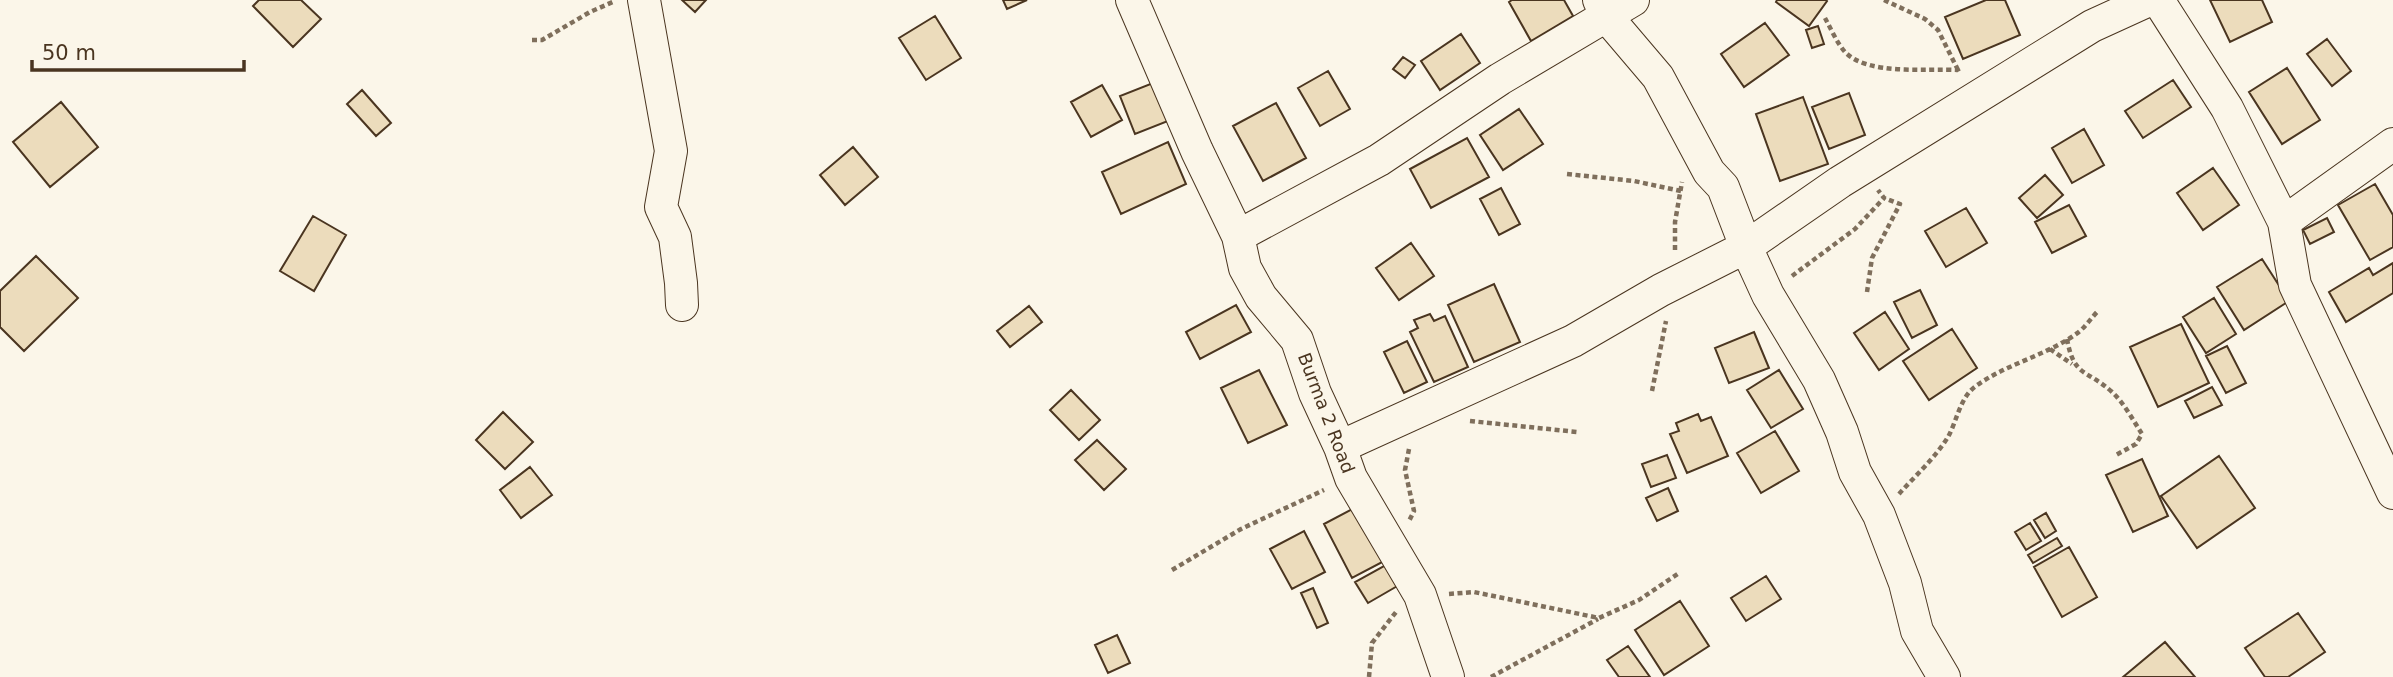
<svg xmlns="http://www.w3.org/2000/svg" width="2393" height="677" viewBox="0 0 2393 677" font-family="'DejaVu Sans',sans-serif">
  <style>
    .building { fill: #ecdcbc; stroke: #4a3520; stroke-width: 2 }
    .lines { fill: none; stroke-linecap: round; stroke-linejoin: round }
    .minor-casing { stroke: #4a3520; stroke-width: 34 }
    .path { stroke: #7f6f5c; stroke-width: 4.5; stroke-dasharray: 5 3.5; stroke-linecap: butt }
    .minor { stroke: #fbf6e9; stroke-width: 32 }
    .labels { text-anchor: middle; stroke-width: 5; stroke-linejoin: round; paint-order: stroke }
    .street-label { font-size: 18px; fill: #4a3520; stroke: #fbf6e9 }
  </style>
  <rect width="100%" height="100%" fill="#fbf6e9"/>
  <path class="building" d="M259 0H301L321 19 293 47 253 6Z
    M682 0H706L695 12Z
    M1003 0H1027L1007 9Z
    M1512 0H1564L1573 16 1531 41 1509 2Z
    M1777 0H1826L1827 1 1809 26 1776 2Z
    M1986 0H2005L2020 35 1963 59 1945 17Z
    M2210 0H2262L2272 22 2230 42Z
    M935 16 961 58 926 80 899 38Z
    M1765 23 1789 55 1744 87 1721 54Z
    M1818 26 1824 44 1812 48 1806 30Z
    M1461 34 1480 63 1440 90 1421 61Z
    M2327 39 2351 71 2332 86 2307 54Z
    M1403 57 1415 65 1405 78 1393 69Z
    M2287 68 2320 120 2282 144 2249 92Z
    M1328 71 1350 109 1320 126 1298 88Z
    M2173 80 2191 107 2143 138 2125 111Z
    M1153 83 1168 121 1135 134 1120 96Z
    M1102 85 1122 120 1091 137 1071 102Z
    M362 90 391 123 376 136 347 104Z
    M1849 93 1865 135 1829 149 1812 107Z
    M1803 97 1828 164 1780 181 1756 114Z
    M61 102 98 147 50 187 13 142Z
    M1276 103 1306 158 1263 181 1233 126Z
    M1519 109 1543 144 1503 170 1480 135Z
    M2084 129 2104 165 2072 183 2052 148Z
    M1467 138 1489 177 1431 208 1410 169Z
    M1168 142 1186 184 1121 214 1102 172Z
    M853 147 878 177 845 205 820 175Z
    M2213 168 2239 205 2203 230 2177 193Z
    M2045 175 2063 195 2037 218 2019 198Z
    M2375 184 2393 215V247L2370 260 2338 205Z
    M1501 188 1520 224 1499 235 1480 199Z
    M2069 205 2086 236 2052 253 2035 222Z
    M1966 208 1987 243 1946 267 1925 231Z
    M313 216 346 235 314 291 280 271Z
    M2327 218 2334 232 2310 244 2303 230Z
    M1411 243 1434 276 1399 300 1376 268Z
    M36 256 78 298 24 351 0 327V291Z
    M2262 259 2289 301 2244 330 2217 287Z
    M2393 263V293L2346 322 2329 292 2369 268 2373 275Z
    M1494 284 1520 342 1474 362 1448 305Z
    M1920 290 1937 325 1912 338 1894 302Z
    M2214 298 2236 334 2206 353 2183 317Z
    M1236 305 1251 332 1200 359 1186 332Z
    M1029 306 1042 322 1010 347 997 331Z
    M1885 312 1909 349 1879 370 1854 333Z
    M1430 314 1434 321 1445 316 1468 367 1434 382 1410 332 1418 328 1414 320Z
    M2181 324 2209 383 2158 407 2130 347Z
    M1952 329 1977 368 1929 400 1903 361Z
    M1754 332 1769 368 1729 383 1715 348Z
    M1407 341 1427 382 1404 393 1384 352Z
    M2227 346 2246 383 2226 393 2206 356Z
    M1259 370 1287 425 1248 443 1221 388Z
    M1779 370 1803 409 1771 428 1747 390Z
    M2212 387 2222 405 2194 418 2185 401Z
    M1071 390 1100 420 1079 440 1050 410Z
    M503 412 533 442 505 469 476 440Z
    M1698 414 1701 421 1711 417 1728 456 1687 473 1670 434 1679 431 1676 423Z
    M1775 431 1799 471 1761 493 1737 453Z
    M1097 440 1126 469 1104 490 1075 460Z
    M1667 455 1676 478 1651 487 1642 464Z
    M2219 456 2255 508 2197 548 2161 496Z
    M2142 459 2168 516 2133 532 2106 475Z
    M530 467 552 495 521 518 500 490Z
    M1668 488 1678 511 1657 521 1646 498Z
    M1360 505 1388 559 1352 578 1324 524Z
    M2046 513 2056 531 2045 538 2034 520Z
    M2030 523 2041 541 2026 550 2015 532Z
    M1304 531 1325 572 1292 589 1270 549Z
    M2057 538 2062 546 2033 563 2028 555Z
    M2069 547 2097 597 2062 617 2034 567Z
    M1393 561 1406 581 1368 603 1355 582Z
    M1766 576 1781 599 1746 621 1731 598Z
    M1313 588 1328 623 1317 628 1301 593Z
    M1680 601 1709 646 1664 675 1635 630Z
    M2298 613 2325 652 2288 677H2265L2245 648Z
    M1117 635 1130 663 1108 673 1095 645Z
    M2165 642 2195 677H2123Z
    M1628 646 1650 677H1619L1607 660Z"/>
  <g class="lines">
    <defs>
      <path id="minor" d="M644 0 671 151 661 207 675 237 681 283 682 305
        M1132 0 1197 151 1238 236 1245 268 1261 297 1297 340 1315 393 1340 447 1351 478 1420 595 1448 677
        M1599 0 1607 17 1658 77 1709 172 1723 187 1746 247 1840 182 2092 26 2149 0
        M2158 0 2227 108 2284 222 2295 285 2393 493
        M2284 222 2393 144
        M1238 236 1379 160 1500 79 1633 0
        M1340 447 1573 341 1661 290 1746 247 1768 295 1819 380 1842 432 1855 472 1879 515 1905 583 1917 631 1944 677"/>
    </defs>
    <use href="#minor" class="minor-casing"/>
    <path class="path" d="M1884 0 1925 19 1938 30 1958 70
      M1825 18C1831 29 1837 43 1845 52 1868 76 1928 68 1958 70L1960 74
      M532 40H542L590 12 615 1
      M1567 174 1634 181 1681 191
      M1675 250V222L1682 182
      M1792 276 1855 229 1884 198 1878 190
      M1867 292 1872 258 1900 204 1884 198
      M2067 339C2074 378 2087 369 2112 392 2124 403 2133 420 2142 434L2136 444 2116 455
      M2050 349 2072 364
      M1652 391 1666 321
      M1470 421 1577 432
      M1409 449 1405 470 1414 511 1409 521
      M1899 494C1915 476 1935 458 1948 437 1957 421 1960 397 1976 386 2006 364 2045 356 2076 334 2084 329 2091 318 2098 311
      M1172 570 1241 529 1324 490
      M1449 594 1474 592 1599 618 1639 600 1679 573
      M1369 677 1372 643 1396 612
      M1491 677 1598 619"/>
    <use href="#minor" class="minor"/>
  </g>
  <g class="labels">
    <g class="street-label">
      <text transform="translate(1326 413) rotate(69)" y="6">Burma 2 Road</text>
    </g>
  </g>
  <path d="M32 60v10h212v-10" fill="none" stroke="#4a3520" stroke-width="3.5"/>
  <text x="42" y="60" font-size="21" fill="#4a3520" stroke="#fbf6e9" stroke-width="5" paint-order="stroke">50 m</text>
</svg>
